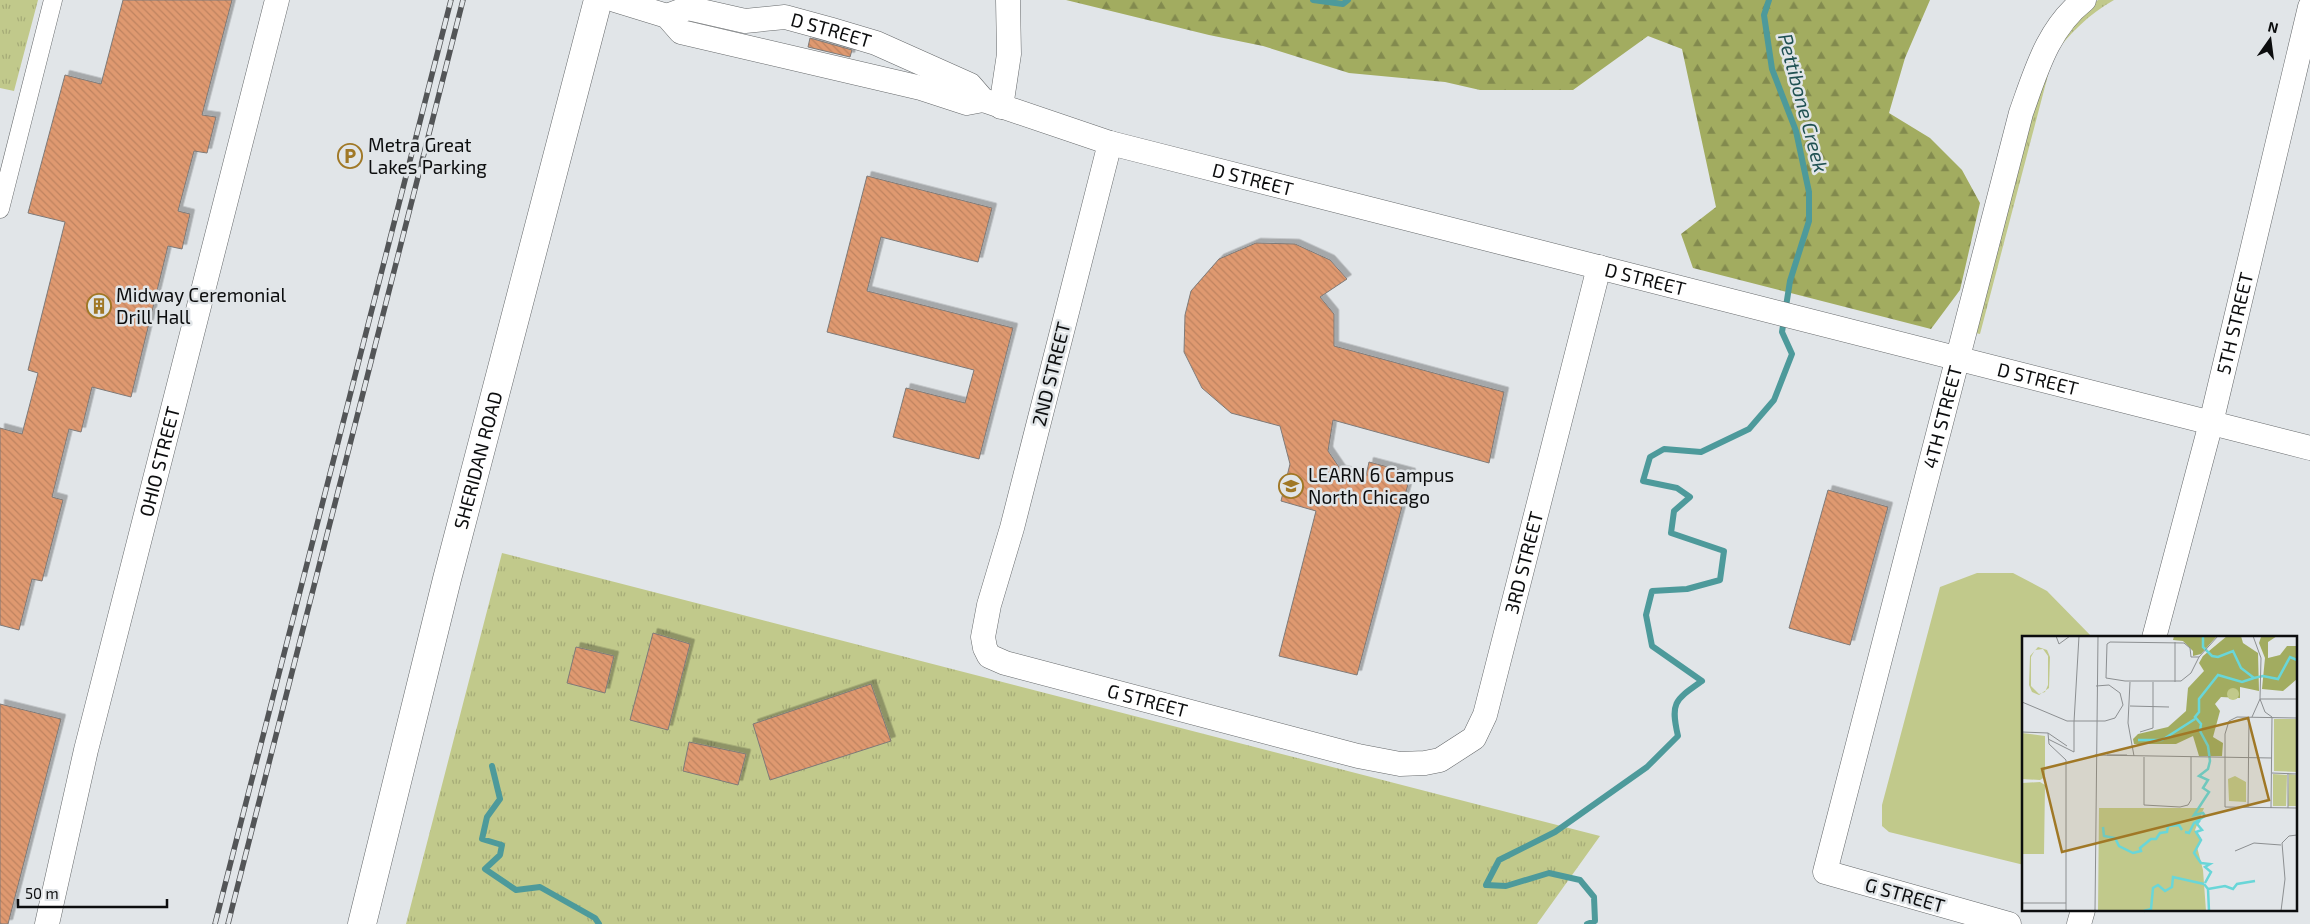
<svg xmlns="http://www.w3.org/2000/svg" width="2310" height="924" viewBox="0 0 2310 924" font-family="'Exo 2',sans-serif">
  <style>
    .grass { fill: url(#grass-tufts) }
    .forest { fill: url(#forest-firs) }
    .garden { fill: #c1c98b }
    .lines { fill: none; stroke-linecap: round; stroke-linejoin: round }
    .stream { stroke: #4d9a9b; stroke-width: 6 }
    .building { fill: url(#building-back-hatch); stroke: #7e7a78; filter: url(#shadow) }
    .pedestrian-casing { stroke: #65686a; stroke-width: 19 }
    .minor-casing { stroke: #65686a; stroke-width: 25 }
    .secondary-casing { stroke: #65686a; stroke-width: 29 }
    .pedestrian { stroke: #fff; stroke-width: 18 }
    .minor { stroke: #fff; stroke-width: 24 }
    .secondary { stroke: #fff; stroke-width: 28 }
    .rail-casing { stroke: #535557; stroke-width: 5.5 }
    .rail { stroke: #e1e5e8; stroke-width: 4; stroke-dasharray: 11; stroke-linecap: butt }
    .labels { text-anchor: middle; stroke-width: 5; stroke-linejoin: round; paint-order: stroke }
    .street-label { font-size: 19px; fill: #0c0d0e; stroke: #e1e5e8 }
    .poi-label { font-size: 19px; fill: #0c0d0e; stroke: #e1e5e8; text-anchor: start }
    .water-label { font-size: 20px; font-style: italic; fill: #205152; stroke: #e1e5e8 }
    .inset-river { fill: none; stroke: #69d6d8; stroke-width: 2.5 }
    .inset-road { fill: none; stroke: #8c8f91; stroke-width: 1 }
    .view { fill: #a07826; fill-opacity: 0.15; stroke: #a07826; stroke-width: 2.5 }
    .inset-edge { fill: none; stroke: #0c0d0e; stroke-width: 2.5 }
  </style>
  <defs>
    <pattern id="grass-tufts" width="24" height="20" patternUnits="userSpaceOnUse" patternTransform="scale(1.25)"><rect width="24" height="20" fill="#c1c98b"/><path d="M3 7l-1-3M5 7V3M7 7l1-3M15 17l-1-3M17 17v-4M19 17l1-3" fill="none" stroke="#a5ab77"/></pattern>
    <pattern id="forest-firs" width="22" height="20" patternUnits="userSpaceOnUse" patternTransform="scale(1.25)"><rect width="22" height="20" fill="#a2ac60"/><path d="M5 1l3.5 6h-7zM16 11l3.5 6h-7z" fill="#828a4e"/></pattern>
    <pattern id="building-back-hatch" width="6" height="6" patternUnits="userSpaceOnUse" patternTransform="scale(1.25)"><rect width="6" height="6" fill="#df9970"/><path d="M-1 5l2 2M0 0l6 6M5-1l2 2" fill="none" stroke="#be8360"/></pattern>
    <filter id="shadow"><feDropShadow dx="4.5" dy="-4.5" stdDeviation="0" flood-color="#0004"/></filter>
  </defs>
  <rect width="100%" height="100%" fill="#e1e5e8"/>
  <path class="grass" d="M0 0H38L14 91 0 88Z
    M2098 0H2114C2089 14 2070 33 2053 56L1980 334 1975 333 2013 171 2037 83 2045 62 2066 28Z
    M502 553 1600 836 1537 924H406Z"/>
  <path class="forest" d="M1066 0H1930L1905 58 1889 113 1930 138 1962 170 1980 203 1960 290 1931 329 1693 268 1681 234 1716 207 1682 49 1648 36 1573 90H1480L1445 82 1349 73 1263 46 1209 35Z"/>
  <path class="garden" d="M1977 573H2013L2047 591 2093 638H2024V865L1889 832 1882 826V805L1940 587Z"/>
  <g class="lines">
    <path class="stream" d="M1313 0 1343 4 1348 0
      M492 766 500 799 487 817 482 839 502 845 500 855 485 869 516 890 540 887 595 918 599 924
      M1587 924 1595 921 1594 897 1580 880 1549 873 1506 886 1486 885 1499 860 1555 832 1647 767 1678 736C1670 702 1675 700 1702 681L1652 646 1646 615 1652 591 1687 589 1720 580 1724 551 1671 533 1674 511 1690 497 1677 488 1643 481 1650 457 1664 449 1701 452 1749 429 1774 400 1792 354 1782 332 1790 281 1809 221V192L1796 131 1772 69 1764 15 1769 0"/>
  </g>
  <path class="building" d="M123 0H232L202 115 216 117 207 153 194 151 178 211 190 214 182 249 168 246 131 397 92 387 81 432 69 429 52 497 63 500 42 581 32 579 19 630 0 625V428L22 434 38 373 28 370 65 222 28 213 65 75 101 84Z
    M810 38 852 50 850 57 808 47Z
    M867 176 992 208 978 262 881 237 867 291 1013 328 979 459 893 437 906 388 965 403 974 370 827 332Z
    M1256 243 1295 244 1330 260 1347 279 1320 297 1334 314V346L1504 392 1489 463 1333 420 1328 451 1341 470 1366 476 1369 462 1411 473 1357 675 1279 656 1316 511 1281 501 1290 464 1280 426 1231 413 1202 388 1184 352 1185 315 1191 291 1219 259Z
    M1828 490 1888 507 1850 645 1789 628Z
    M653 633 690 644 668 730 630 720Z
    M576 647 614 656 605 693 567 683Z
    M871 684 891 741 770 780 753 724Z
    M0 704 61 719 8 924H0Z
    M689 742 746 754 738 785 683 771Z"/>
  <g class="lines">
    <defs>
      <path id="pedestrian" d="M0 209 53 0"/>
      <g id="minor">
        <path d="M615 0 667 16 681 32 921 88 967 103 983 100"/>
        <path id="s1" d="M667 16 688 8 745 21 785 17 829 29 876 43 970 85 983 100 1110 143 2310 448"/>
        <path d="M1001 107 1009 54 1008 0"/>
        <path id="s2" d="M1110 143 1012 528 989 605 983 637 985 648 989 656 1005 663 1358 756 1400 764 1425 763 1440 760 1474 738 1485 715 1599 267"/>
        <path id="s3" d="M2154 638 2211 423 2310 7"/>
        <path id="s4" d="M47 924 86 750 277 0"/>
        <path id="s5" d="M2009 924 1825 872 2021 113C2036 71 2048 28 2084 0"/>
        <path d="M2079 924 2083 910"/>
      </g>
      <g id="secondary">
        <path id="s6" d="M362 924 447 579 598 0"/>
      </g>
    </defs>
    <use href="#pedestrian" class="pedestrian-casing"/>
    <use href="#minor" class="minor-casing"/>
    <use href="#secondary" class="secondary-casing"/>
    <use href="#pedestrian" class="pedestrian"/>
    <use href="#minor" class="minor"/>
    <use href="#secondary" class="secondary"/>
    <defs>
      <path id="rail" d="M215 924 451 0
        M228 924 463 0"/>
    </defs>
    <use href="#rail" class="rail-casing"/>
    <use href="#rail" class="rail"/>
  </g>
  <defs>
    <symbol id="parking-ring" viewBox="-11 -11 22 22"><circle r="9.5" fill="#e1e5e8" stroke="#a07826" stroke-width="1.5"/><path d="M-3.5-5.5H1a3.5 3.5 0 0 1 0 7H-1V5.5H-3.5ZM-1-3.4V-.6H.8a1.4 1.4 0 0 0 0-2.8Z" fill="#a07826"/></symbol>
    <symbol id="building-ring" viewBox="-11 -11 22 22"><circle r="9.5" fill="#e1e5e8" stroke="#a07826" stroke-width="1.5"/><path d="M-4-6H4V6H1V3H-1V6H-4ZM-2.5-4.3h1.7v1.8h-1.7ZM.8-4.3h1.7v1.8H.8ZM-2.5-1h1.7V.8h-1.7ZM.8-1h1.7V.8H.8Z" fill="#a07826"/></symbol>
    <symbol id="school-ring" viewBox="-11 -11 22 22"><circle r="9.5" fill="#e1e5e8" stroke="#a07826" stroke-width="1.5"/><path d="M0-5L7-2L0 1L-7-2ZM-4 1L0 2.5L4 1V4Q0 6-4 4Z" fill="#a07826"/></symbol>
  </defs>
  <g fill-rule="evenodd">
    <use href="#parking-ring" x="336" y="142" width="28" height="28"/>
    <use href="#building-ring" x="85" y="292" width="28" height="28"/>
    <use href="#school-ring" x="1277" y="472" width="28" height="28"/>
  </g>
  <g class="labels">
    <g class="street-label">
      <text dy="7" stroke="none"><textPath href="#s1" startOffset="169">D STREET</textPath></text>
      <text dy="7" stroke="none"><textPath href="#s1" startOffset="620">D STREET</textPath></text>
      <text dy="7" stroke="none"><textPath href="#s1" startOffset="1025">D STREET</textPath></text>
      <text dy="7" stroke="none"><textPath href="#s3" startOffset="325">5TH STREET</textPath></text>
      <text transform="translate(1051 374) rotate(-76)" y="7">2ND STREET</text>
      <text dy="7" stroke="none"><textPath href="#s1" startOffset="1430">D STREET</textPath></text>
      <text dy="7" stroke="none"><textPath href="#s5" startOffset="661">4TH STREET</textPath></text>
      <text dy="7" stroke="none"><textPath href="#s6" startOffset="478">SHERIDAN ROAD</textPath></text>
      <text dy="7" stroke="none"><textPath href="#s4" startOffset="476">OHIO STREET</textPath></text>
      <text dy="7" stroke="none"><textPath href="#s2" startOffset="1219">3RD STREET</textPath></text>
      <text dy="7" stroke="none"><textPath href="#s2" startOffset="695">G STREET</textPath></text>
      <text transform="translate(1905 895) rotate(16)" y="7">G STREET</text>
    </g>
    <g class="poi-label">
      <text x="368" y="152">Metra Great<tspan x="368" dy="22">Lakes Parking</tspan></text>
      <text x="116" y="302">Midway Ceremonial<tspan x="116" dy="22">Drill Hall</tspan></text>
      <text x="1308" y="482">LEARN 6 Campus<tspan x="1308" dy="22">North Chicago</tspan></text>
    </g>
    <g class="water-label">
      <text transform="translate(1803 103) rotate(75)" y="7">Pettibone Creek</text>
    </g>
  </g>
  <g transform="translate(2022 636)">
    <rect width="275" height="275" fill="#e1e5e8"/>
    <path d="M252 83H275V136L252 135ZM0 97 23 100V141L18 144 0 143ZM251 138 265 139 264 170H251ZM267 138 275 139V170H266ZM18 146 23 149 22 218H0V147ZM77 172H182L173 194 179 202 175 211 181 234 184 275H76Z" fill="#c1c98b"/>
    <path d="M152 0H195L179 18 171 20V15L161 5 151 4ZM205 0H219L221 7 236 17 237 55 218 51V62L199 61 193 68 198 75 191 101 201 107 200 120H177L171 100 154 108H112L111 103 116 98 146 91 164 75 166 52 182 35 177 27 181 20ZM255 0 246 6V22L258 19 265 10H275V43L261 55 240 53 243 22 237 7 239 1Z" fill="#a2ac60"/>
    <path d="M205 58a6 6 0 1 1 12 0a6 6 0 1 1-12 0Z" fill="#c1c98b"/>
    <path d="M16 11 25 14 28 21 27 52 17 59 10 56 7 49 8 20ZM21 13 26 20V49L23 56 17 58 9 50V21L13 14ZM213 140 224 146V166L207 165 206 143Z" fill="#c1c98b" fill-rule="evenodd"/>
    <path class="inset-river" d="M181 0V11L190 20 196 21 211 15 219 32 232 42 241 40 256 43 268 21 275 24M116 104H140L173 83M178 184 175 188 180 194 174 196 179 204 172 217 179 227 188 228 183 231 189 236 183 247M81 191 82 200 93 202 97 210 111 217 119 215 118 212 129 203H134L138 197 145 196 146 190 157 189 160 194M163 196 167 197 172 187 183 180 181 177 172 179 187 156 181 152 186 144 177 140 186 133 188 125 186 110 178 95 179 88 173 81 177 76V63L196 39 220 46 232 42M182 248 186 253 187 275M186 253 203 250 211 253 215 248 233 245M122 275 129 273 131 252 136 249 143 255 150 251 151 241 182 248"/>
    <path class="inset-road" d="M34 0 37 8 48 0M153 6V46M177 21H169L168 12 162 7 88 6 85 8 84 42 103 45H159L169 37 177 21 196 0M108 46 106 87 112 120M0 66 45 85H83L93 82 101 69 98 57 87 49 74 50M108 70 147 71M230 81 238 63 239 22 231 0M275 82 215 81 207 85 203 98V171L275 172M52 86 57 0M0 96 26 97 45 110M118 96 131 92V46M26 97 27 108 44 124V275M26 103 52 116V86M73 119 250 122M85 119H105M122 121V169L158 171 166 169 169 164V121M250 137 275 138M226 171 227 81M249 172 250 81 243 76 238 63H275M266 172V137M213 215 232 207 259 209M0 267H44M73 275 76 0M259 275 263 243 260 207 267 200 275 199"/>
    <path class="view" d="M226 82 247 164 40 216 20 133Z"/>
    <rect width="275" height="275" class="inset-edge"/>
  </g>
  <g transform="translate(2270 40) rotate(14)" stroke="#e1e5e8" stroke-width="4" paint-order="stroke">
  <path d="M0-4L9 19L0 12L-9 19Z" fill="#0c0d0e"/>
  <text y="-8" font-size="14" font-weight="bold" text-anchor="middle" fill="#0c0d0e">N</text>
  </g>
  <path d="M18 899v8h149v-8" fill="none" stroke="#0c0d0e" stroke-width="2.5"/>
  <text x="25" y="899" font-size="15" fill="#0c0d0e" stroke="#e1e5e8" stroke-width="4" paint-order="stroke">50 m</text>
</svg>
